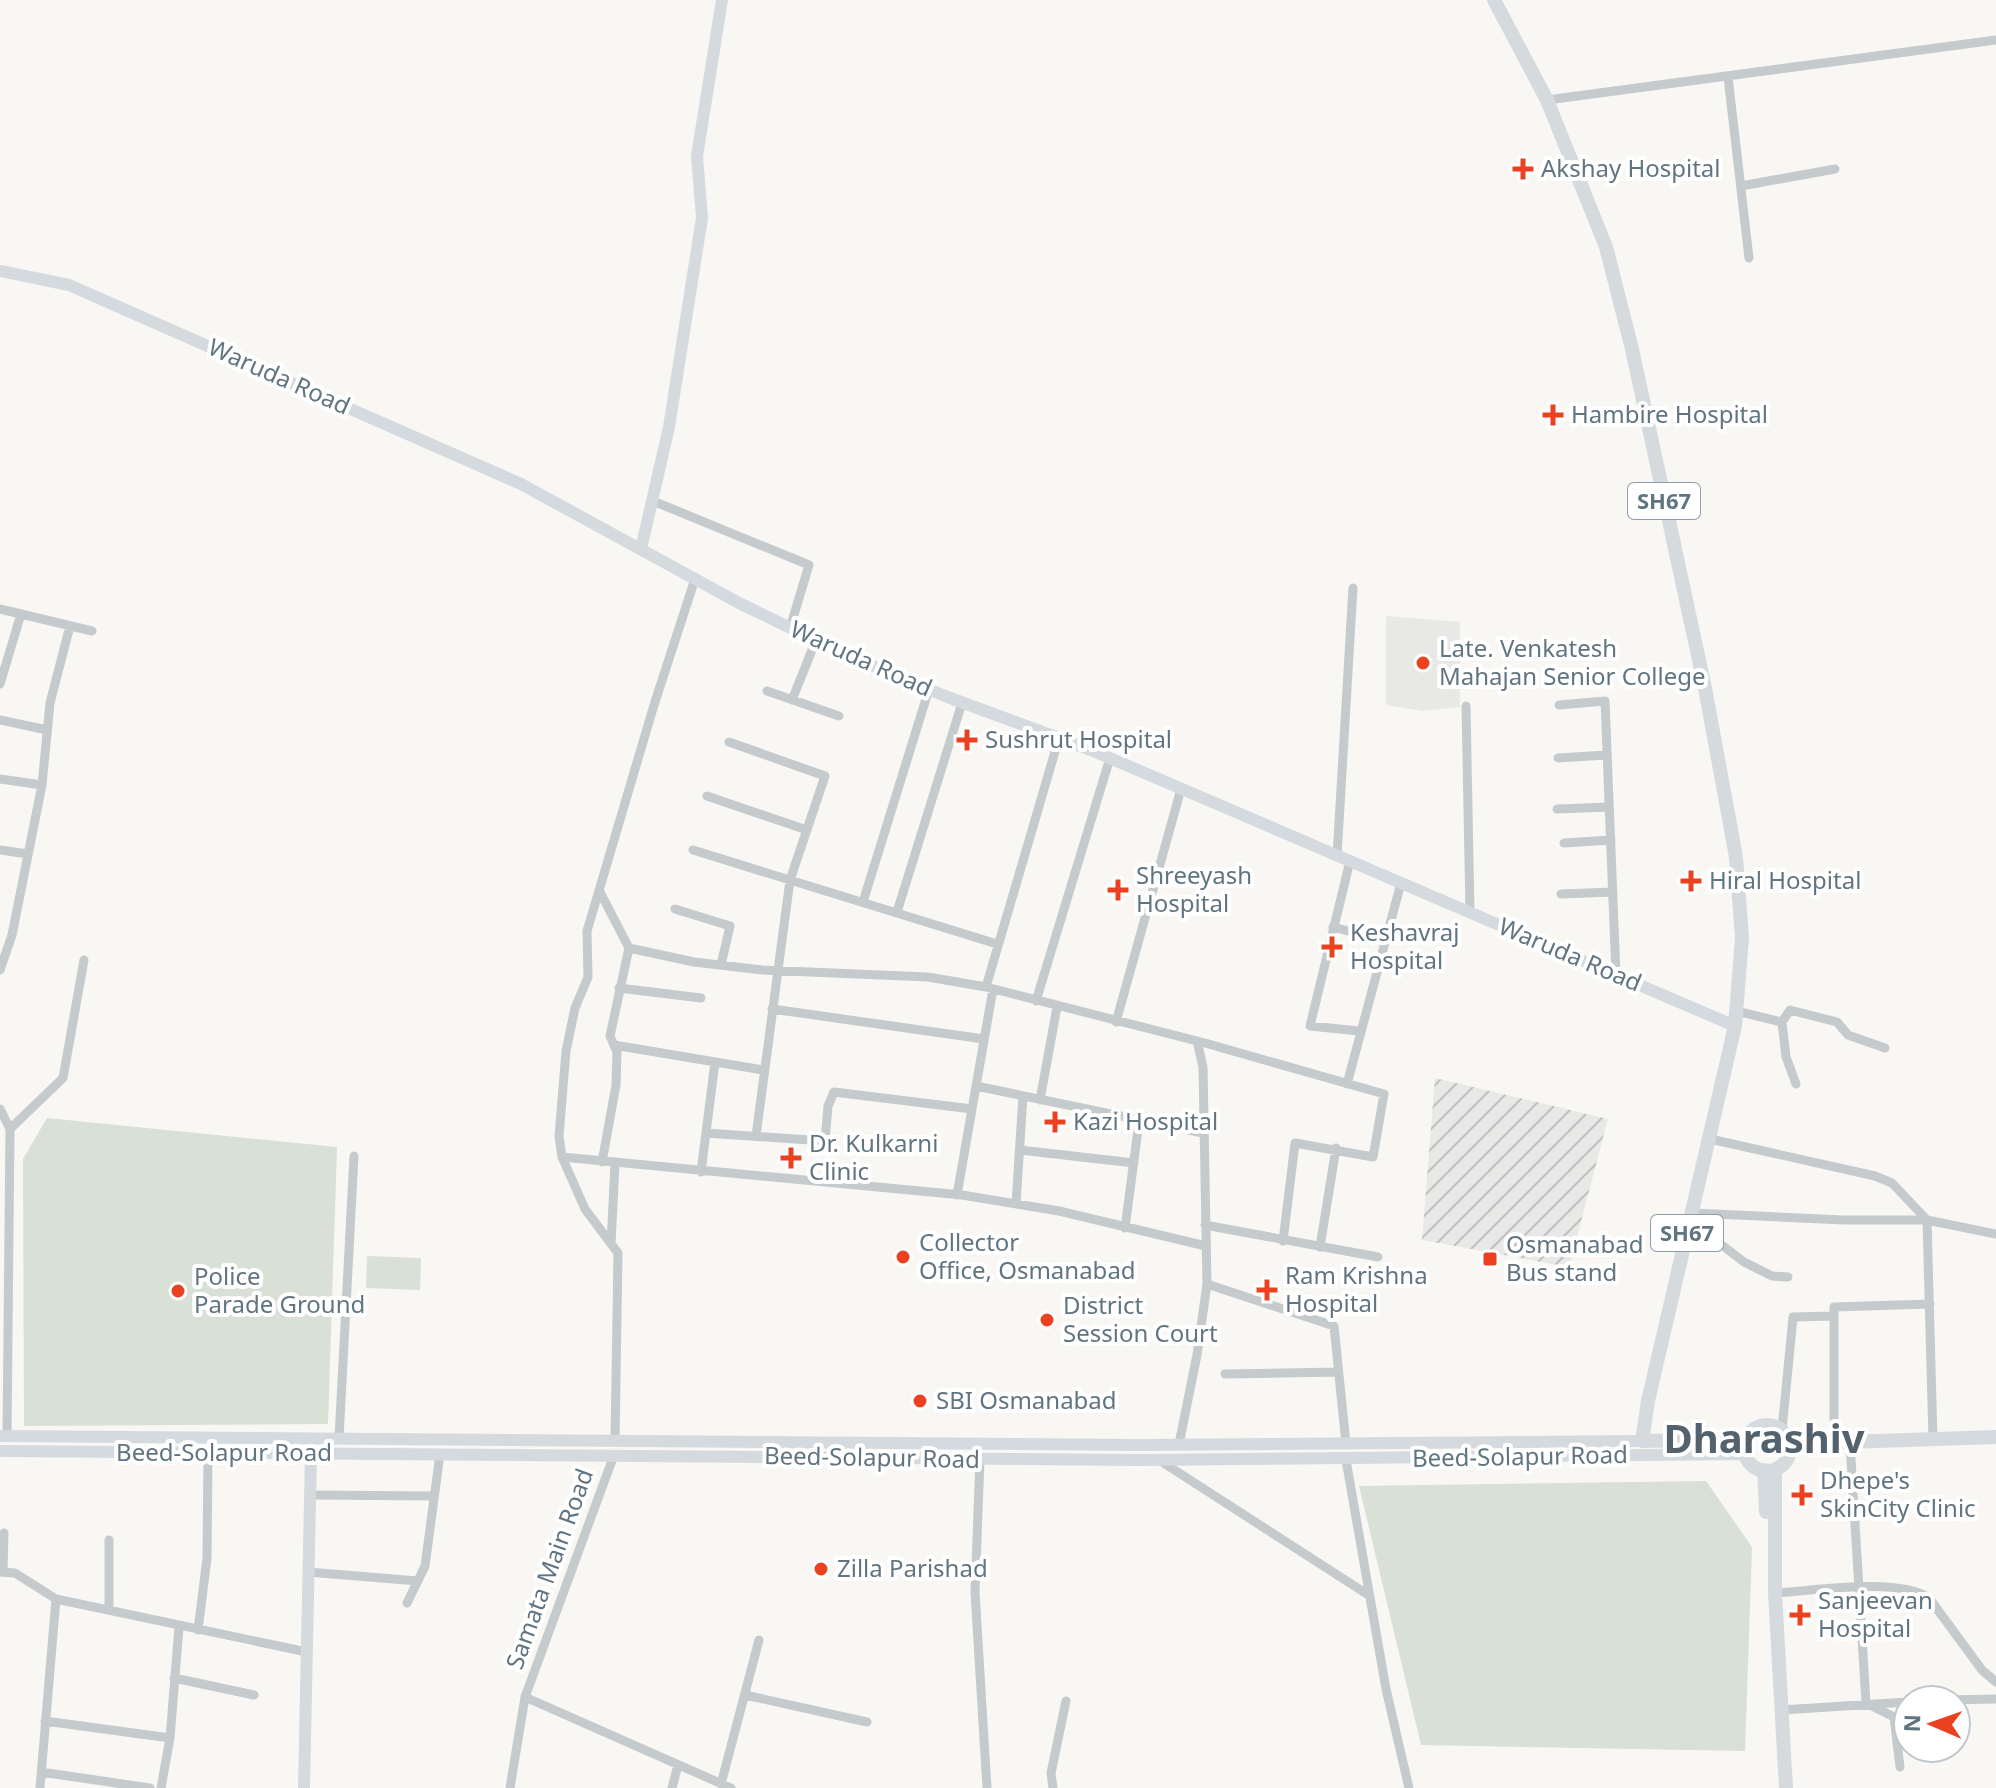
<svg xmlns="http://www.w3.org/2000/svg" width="1996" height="1788" viewBox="0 0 1996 1788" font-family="'Noto Sans',sans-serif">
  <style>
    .built { fill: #e8e9e7 }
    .industrial { fill: url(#industrial-furrows) }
    .grass { fill: #d9e0d5 }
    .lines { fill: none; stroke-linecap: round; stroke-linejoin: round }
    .street { stroke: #c5cacc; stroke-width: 9 }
    .secondary { stroke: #d5dade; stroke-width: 12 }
    .primary { stroke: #d5dade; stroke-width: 14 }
    .poi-dot { fill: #ec4120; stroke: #fff; stroke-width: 3 }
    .labels { text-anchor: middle; stroke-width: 8; stroke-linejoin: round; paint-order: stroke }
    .shield { fill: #fff; stroke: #909ea7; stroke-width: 2 }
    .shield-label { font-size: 22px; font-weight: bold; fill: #617581 }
    .poi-label { font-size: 24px; fill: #617581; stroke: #fff; text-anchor: start }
    .street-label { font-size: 24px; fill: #617581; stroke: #fff }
    .town-label { font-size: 40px; font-weight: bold; fill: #53626c; stroke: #fff }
  </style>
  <defs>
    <pattern id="industrial-furrows" width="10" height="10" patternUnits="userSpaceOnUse" patternTransform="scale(2)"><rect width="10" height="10" fill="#e8e9e7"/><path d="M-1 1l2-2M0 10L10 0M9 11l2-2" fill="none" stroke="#bfc1c1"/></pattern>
  </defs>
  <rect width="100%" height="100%" fill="#f8f7f4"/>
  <path class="built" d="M1386 616 1460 622V707L1422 711 1386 705Z"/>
  <path class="industrial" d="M1435 1078 1608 1119 1569 1267 1422 1240Z"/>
  <path class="grass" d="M47 1118 337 1147 328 1424 24 1426 23 1159Z
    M367 1256 421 1258 420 1290 366 1288Z
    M1706 1481 1752 1547 1745 1751 1421 1745 1359 1486Z"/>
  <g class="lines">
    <path class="street" d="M1728 77 1749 258
      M1547 100 1996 40
      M1741 186 1835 169
      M653 501 809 565 790 628
      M0 609 21 614
      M0 684 21 614 92 631
      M767 691 839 716
      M792 700 816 640
      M1559 705 1605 701 1616 975
      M1466 706 1470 913
      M0 720 47 730
      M729 742 825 776 790 880 756 1136
      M1558 758 1607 755
      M0 779 42 785
      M707 796 807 830
      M1557 809 1609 807
      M1564 843 1611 840
      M0 850 28 854
      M693 850 997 944
      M1337 856 1353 588
      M1350 861 1310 1026 1359 1031
      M599 890 629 948 610 1036 617 1052 616 1085 602 1162
      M1561 894 1613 892
      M863 902 929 689
      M675 909 730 926 721 965
      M897 912 962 703
      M1333 927 1385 941
      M629 948 694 962 762 970 928 977 986 987 1205 1043 1384 1094 1373 1157 1295 1143 1283 1241
      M0 970 12 935 42 785 50 703 70 626
      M986 987 1059 738
      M619 988 701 998
      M1036 1001 1110 758
      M772 1009 984 1039
      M1736 1011 1782 1022 1786 1057 1796 1084
      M1116 1022 1181 789
      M1782 1022 1790 1010 1837 1022 1848 1035 1885 1048
      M614 1045 763 1070
      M1347 1084 1401 883
      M976 1086 1203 1133
      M1040 1100 1057 1007
      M0 1109 10 1129 7 1436
      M10 1129 63 1078 84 960
      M706 1133 825 1141 828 1106 834 1092 972 1109
      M1710 1139 1875 1176 1892 1183 1927 1220 1933 1440
      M1020 1150 1134 1163
      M562 1157 962 1195 1059 1211 1206 1246
      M701 1172 715 1062
      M957 1195 993 989
      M1016 1204 1023 1096
      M1692 1213 1843 1220H1927L1996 1234
      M1205 1225 1378 1257
      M1125 1228 1139 1122
      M1687 1234 1714 1239 1744 1262 1772 1276 1788 1277
      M611 1244 615 1164
      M1320 1247 1336 1148
      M1207 1284 1334 1326 1346 1444
      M1225 1374 1338 1372
      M1782 1430 1793 1317 1834 1316
      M339 1438 354 1156
      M615 1440 618 1253 585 1209 562 1157 559 1136 566 1051 575 1008 588 977 587 931 654 705 695 579
      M1834 1443V1307L1930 1304
      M1850 1443 1866 1703 1894 1717 1900 1767
      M1179 1444 1197 1355 1207 1284 1203 1067 1197 1041
      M980 1459 975 1592 987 1788
      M1159 1460 1370 1596
      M1346 1460 1386 1689 1409 1788
      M310 1495 434 1496
      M0 1572 15 1573 56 1599 307 1652
      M3 1572 4 1533
      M308 1572 418 1581
      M1775 1593C1814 1591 1898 1577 1929 1598L1982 1670 1996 1682
      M407 1603 425 1566 440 1454
      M109 1610V1540
      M198 1630 207 1558 208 1454
      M174 1678 254 1695
      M745 1695 867 1722
      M525 1697 731 1788
      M1944 1700 1996 1699
      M1781 1710 1908 1702
      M45 1721 170 1738
      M41 1772 150 1788
      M721 1784 759 1640
      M40 1788 56 1599
      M161 1788 170 1738 179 1627
      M510 1788 525 1697 614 1455
      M672 1788 678 1765
      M1053 1788 1051 1773 1066 1701"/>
    <path class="secondary" d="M0 271 69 285 521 484 739 603 842 653 945 696 1091 750 1735 1026
      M641 549 669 427 702 218 697 156 722 0
      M0 1436 1140 1445 1642 1441
      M0 1451 1140 1460 1745 1454
      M304 1788 311 1453"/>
    <path class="primary" d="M1494 0 1547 100 1606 247 1632 349 1705 688 1736 857 1742 938 1735 1026 1648 1401 1642 1441 1745 1439
      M1744 1448a23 23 0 1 1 46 0a23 23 0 1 1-46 0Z
      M1789 1444 1996 1437
      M1764 1470 1766 1512
      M1775 1470V1593L1786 1788"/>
  </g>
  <g class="poi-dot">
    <path d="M1519 157h8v8h8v8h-8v8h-8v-8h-8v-8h8z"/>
    <path d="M1549 403h8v8h8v8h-8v8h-8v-8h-8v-8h8z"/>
    <circle cx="1423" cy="663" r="8"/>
    <path d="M963 728h8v8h8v8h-8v8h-8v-8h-8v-8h8z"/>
    <path d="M1687 869h8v8h8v8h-8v8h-8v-8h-8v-8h8z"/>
    <path d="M1114 878h8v8h8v8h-8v8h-8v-8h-8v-8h8z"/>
    <path d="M1328 935h8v8h8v8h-8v8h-8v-8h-8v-8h8z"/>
    <path d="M1051 1110h8v8h8v8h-8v8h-8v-8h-8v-8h8z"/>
    <path d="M787 1146h8v8h8v8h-8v8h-8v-8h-8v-8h8z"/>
    <circle cx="903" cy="1257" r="8"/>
    <rect x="1482" y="1251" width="16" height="16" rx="4"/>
    <path d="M1263 1278h8v8h8v8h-8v8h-8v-8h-8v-8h8z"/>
    <circle cx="178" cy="1291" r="8"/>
    <circle cx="1047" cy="1320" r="8"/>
    <circle cx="920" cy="1401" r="8"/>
    <path d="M1798 1483h8v8h8v8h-8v8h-8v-8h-8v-8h8z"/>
    <circle cx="821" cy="1569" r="8"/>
    <path d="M1796 1603h8v8h8v8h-8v8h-8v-8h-8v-8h8z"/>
  </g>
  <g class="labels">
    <g class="shield">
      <rect x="1628" y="483" width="72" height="36" rx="6"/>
      <rect x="1651" y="1215" width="72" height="36" rx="6"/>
    </g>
    <g class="shield-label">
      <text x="1664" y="509">SH67</text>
      <text x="1687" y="1241">SH67</text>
    </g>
    <g class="poi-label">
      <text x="1541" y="177">Akshay Hospital</text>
      <text x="1571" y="423">Hambire Hospital</text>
      <text x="1439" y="657">Late. Venkatesh<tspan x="1439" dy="28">Mahajan Senior College</tspan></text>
      <text x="985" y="748">Sushrut Hospital</text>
      <text x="1136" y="884">Shreeyash<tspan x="1136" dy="28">Hospital</tspan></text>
      <text x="1709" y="889">Hiral Hospital</text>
      <text x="1350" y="941">Keshavraj<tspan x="1350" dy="28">Hospital</tspan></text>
      <text x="1073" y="1130">Kazi Hospital</text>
      <text x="809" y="1152">Dr. Kulkarni<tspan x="809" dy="28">Clinic</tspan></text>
      <text x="919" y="1251">Collector<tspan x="919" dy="28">Office, Osmanabad</tspan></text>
      <text x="1506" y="1253">Osmanabad<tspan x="1506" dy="28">Bus stand</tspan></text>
      <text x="1285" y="1284">Ram Krishna<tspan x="1285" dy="28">Hospital</tspan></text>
      <text x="194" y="1285">Police<tspan x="194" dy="28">Parade Ground</tspan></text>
      <text x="1063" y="1314">District<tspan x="1063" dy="28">Session Court</tspan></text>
      <text x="936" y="1409">SBI Osmanabad</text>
      <text x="1820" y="1489">Dhepe's<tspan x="1820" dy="28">SkinCity Clinic</tspan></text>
      <text x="837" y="1577">Zilla Parishad</text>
      <text x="1818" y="1609">Sanjeevan<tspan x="1818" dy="28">Hospital</tspan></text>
    </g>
    <g class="street-label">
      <text transform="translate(279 377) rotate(24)" y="8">Waruda Road</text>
      <text transform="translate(861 659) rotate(24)" y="8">Waruda Road</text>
      <text transform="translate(1570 955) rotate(23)" y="8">Waruda Road</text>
      <text x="224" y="1461">Beed-Solapur Road</text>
      <text transform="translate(1520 1457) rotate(-1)" y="8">Beed-Solapur Road</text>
      <text transform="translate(872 1458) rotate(1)" y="8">Beed-Solapur Road</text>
      <text transform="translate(550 1569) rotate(-70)" y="8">Samata Main Road</text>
    </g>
    <g class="town-label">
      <text x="1764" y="1453">Dharashiv</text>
    </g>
  </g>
  <g transform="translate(1932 1724) rotate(272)"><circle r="38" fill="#ffffff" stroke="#c0c8cd" stroke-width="2"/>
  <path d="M0-6L14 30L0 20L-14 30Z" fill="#ec4120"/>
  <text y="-12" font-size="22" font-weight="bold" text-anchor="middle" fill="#617581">N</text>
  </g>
</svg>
